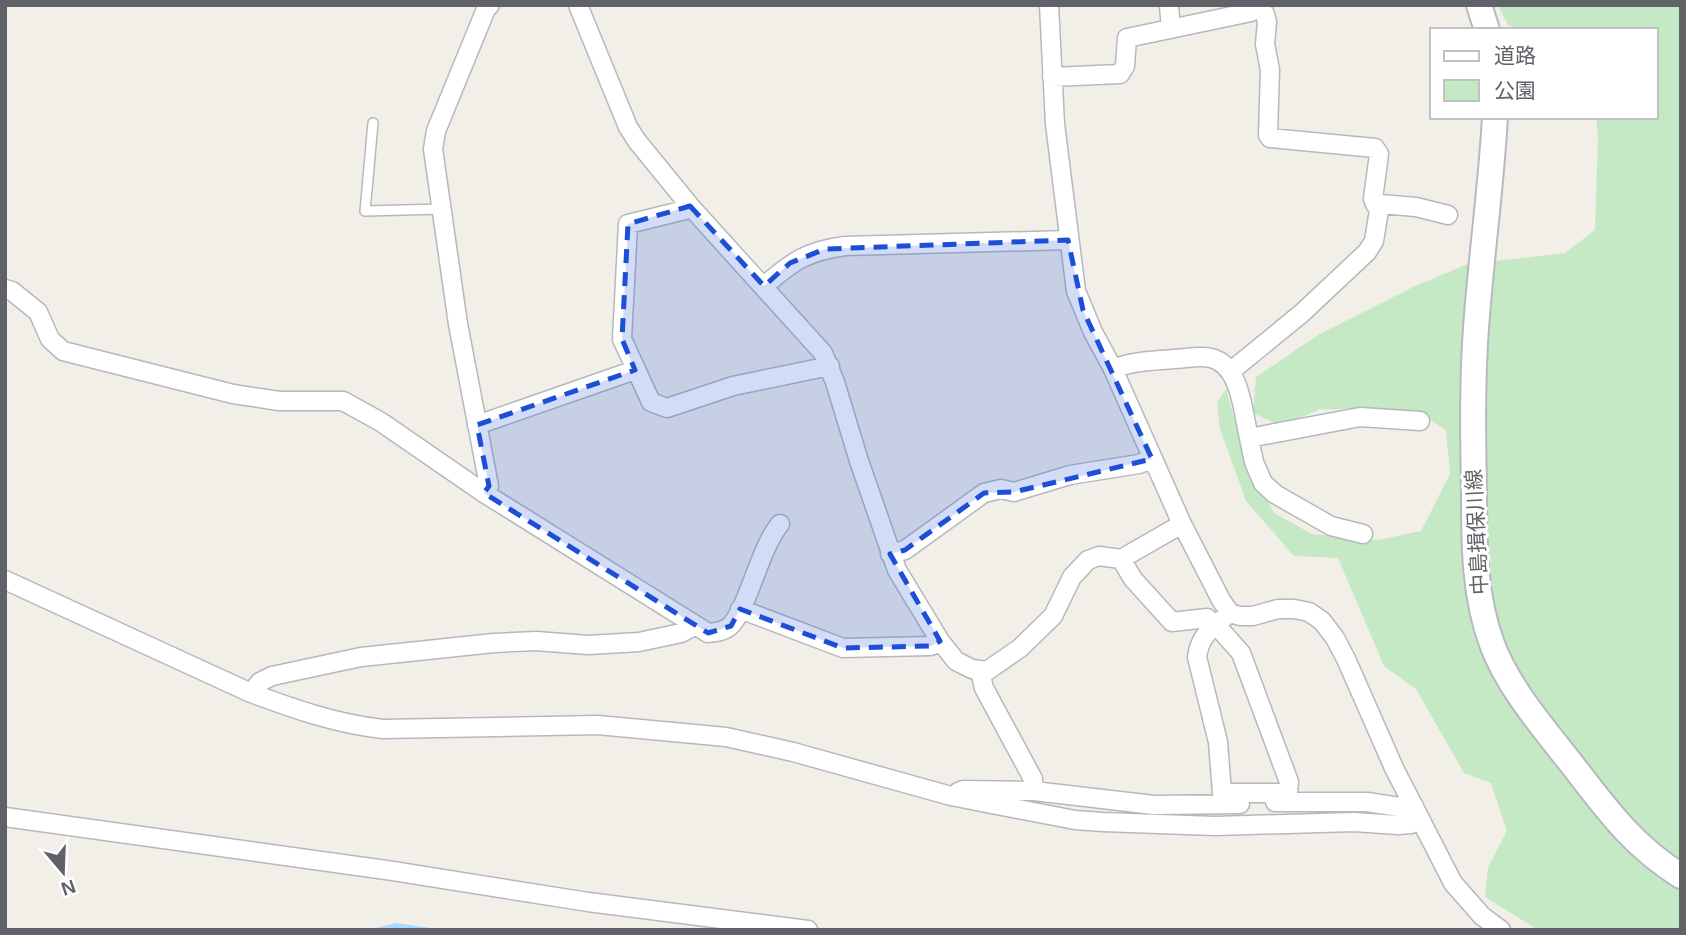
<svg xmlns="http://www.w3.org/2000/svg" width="1686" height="935" viewBox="0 0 1686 935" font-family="Arial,'Noto Sans JP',sans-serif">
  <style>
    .green { fill: #c5e8c5 }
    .water { fill: #aadaff }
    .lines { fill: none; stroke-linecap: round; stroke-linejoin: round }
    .service-casing { stroke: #b5b8bc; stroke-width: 12 }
    .minor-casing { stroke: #b5b8bc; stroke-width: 21 }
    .secondary-casing { stroke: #b6babf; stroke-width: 28 }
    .service { stroke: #fff; stroke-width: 9 }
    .minor { stroke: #fff; stroke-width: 18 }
    .secondary { stroke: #fff; stroke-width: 24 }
    .marked { fill: #1d4ed8; fill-opacity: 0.2; stroke: #1d4ed8; stroke-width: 5; stroke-dasharray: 14 9; stroke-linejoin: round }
    .labels { text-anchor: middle; stroke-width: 6; stroke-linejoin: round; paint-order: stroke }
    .street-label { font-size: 21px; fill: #5f6368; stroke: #fff }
  </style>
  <rect width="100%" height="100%" fill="#f1efe8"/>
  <path class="green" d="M1498 5H1681V930H1538L1485 897 1488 867 1507 831 1491 783 1464 773 1416 689 1384 666 1338 558 1294 556 1246 501 1220 429 1217 402 1226 389 1244 453 1274 513 1312 534 1379 540 1421 531 1450 474 1446 430 1414 410 1320 409 1281 426 1253 413 1256 377 1318 335 1415 286 1468 264 1565 253 1595 230 1598 135 1596 117H1656V30H1524L1508 25Z"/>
  <path class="water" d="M396 923 444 930H368Z"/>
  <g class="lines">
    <defs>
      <path id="service" d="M373 123 365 211 442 209"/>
      <path id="minor" d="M578 5 628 127 637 141 690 206 823 353 835 382 859 461 897 570 940 641 956 661 972 669 987 671 1020 648 1053 616 1072 577 1088 560 1099 556 1121 559 1182 524
        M1049 5 1055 124 1076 291 1093 332 1113 369 1182 524 1221 600 1230 613 1240 616H1253L1278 609H1294L1309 612 1322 621 1335 638 1346 659 1394 768 1453 883 1482 916 1501 930
        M1169 5 1171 29
        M1257 5 1265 14 1267 22 1265 44 1270 70 1268 135 1270 138 1375 148 1379 154 1373 199 1375 204H1380
        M1052 77 1120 74 1125 66 1127 38 1251 12 1258 6
        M690 206 685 210 628 224 622 339 651 402 667 408 733 386 830 366
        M764 286C793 261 807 251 845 246L1068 240
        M5 289 12 291 38 312 50 339 63 351 233 394 279 401H343L381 422 484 493 708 633C716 632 722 632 729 627 747 612 759 549 780 524
        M1113 369C1132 361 1152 361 1173 359 1184 359 1199 355 1211 358 1241 365 1243 413 1249 438L1360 417 1420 421
        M1231 371 1302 313 1367 252 1374 241 1380 204 1416 207 1448 215
        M477 425 635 370
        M1249 438 1254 462 1263 483 1275 494 1331 526 1363 534
        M484 493 489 486 458 324 433 149 436 131 486 9 490 5
        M890 554 905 550 984 493 1001 489 1014 492 1070 475 1139 464 1152 459
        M1121 559 1133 579 1172 622 1207 618 1216 625 1241 653 1289 782 1288 793H1222L1218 742 1197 657C1200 634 1214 626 1230 613
        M5 580 251 693C294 709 337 724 383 729L598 725 726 737 793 752 951 796 1075 820 1103 822 1215 826 1354 822 1398 825 1411 824 1421 820
        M740 609 843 648 931 646 940 641
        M980 671 984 688 1033 779 1034 791
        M251 693 260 682 272 676 361 657 494 643 536 641 588 645 639 642 681 633 694 626
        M958 792 963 790 1034 791 1154 805 1240 804
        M1275 802H1367L1406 808 1414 806
        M5 817 393 871 588 902 808 930"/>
      <path id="secondary" d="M1479 5 1487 30
        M1495 117C1491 188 1481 258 1476 328 1472 383 1473 438 1474 493 1474 544 1474 596 1492 644 1508 688 1546 731 1574 767 1607 810 1634 847 1681 876"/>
    </defs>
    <use href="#service" class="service-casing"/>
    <use href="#minor" class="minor-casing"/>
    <use href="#secondary" class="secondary-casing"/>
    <use href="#service" class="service"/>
    <use href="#minor" class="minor"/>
    <use href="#secondary" class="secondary"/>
  </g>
  <path class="marked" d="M690 206 764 286 790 263 825 249 1068 240 1083 310 1152 459 1014 492 984 493 905 550 890 554 940 641 931 646 843 648 740 609 731 626 708 633 484 493 489 486 477 425 635 370 622 339 628 224Z"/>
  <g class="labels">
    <g class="street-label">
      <text transform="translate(1477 532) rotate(-93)" y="7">中島揖保川線</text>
    </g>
  </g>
  <rect width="1686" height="935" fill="none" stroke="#5f6368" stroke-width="14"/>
  <rect x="1430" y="28" width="228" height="91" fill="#ffffff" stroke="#bfc1c3" stroke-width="2"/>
  <rect x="1444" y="51" width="35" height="10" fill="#ffffff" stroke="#bfc1c3" stroke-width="2"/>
  <text x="1494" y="63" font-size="21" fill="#5f6368">道路</text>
  <rect x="1444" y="80" width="35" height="21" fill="#c5e8c5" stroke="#bfc1c3" stroke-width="2"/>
  <text x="1494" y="98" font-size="21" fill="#5f6368">公園</text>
  <g transform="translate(63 872) rotate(161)" stroke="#ffffff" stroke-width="5" paint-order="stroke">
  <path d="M0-5L12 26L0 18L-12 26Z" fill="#5f6368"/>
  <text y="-10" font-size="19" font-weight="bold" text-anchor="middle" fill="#5f6368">N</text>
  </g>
</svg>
